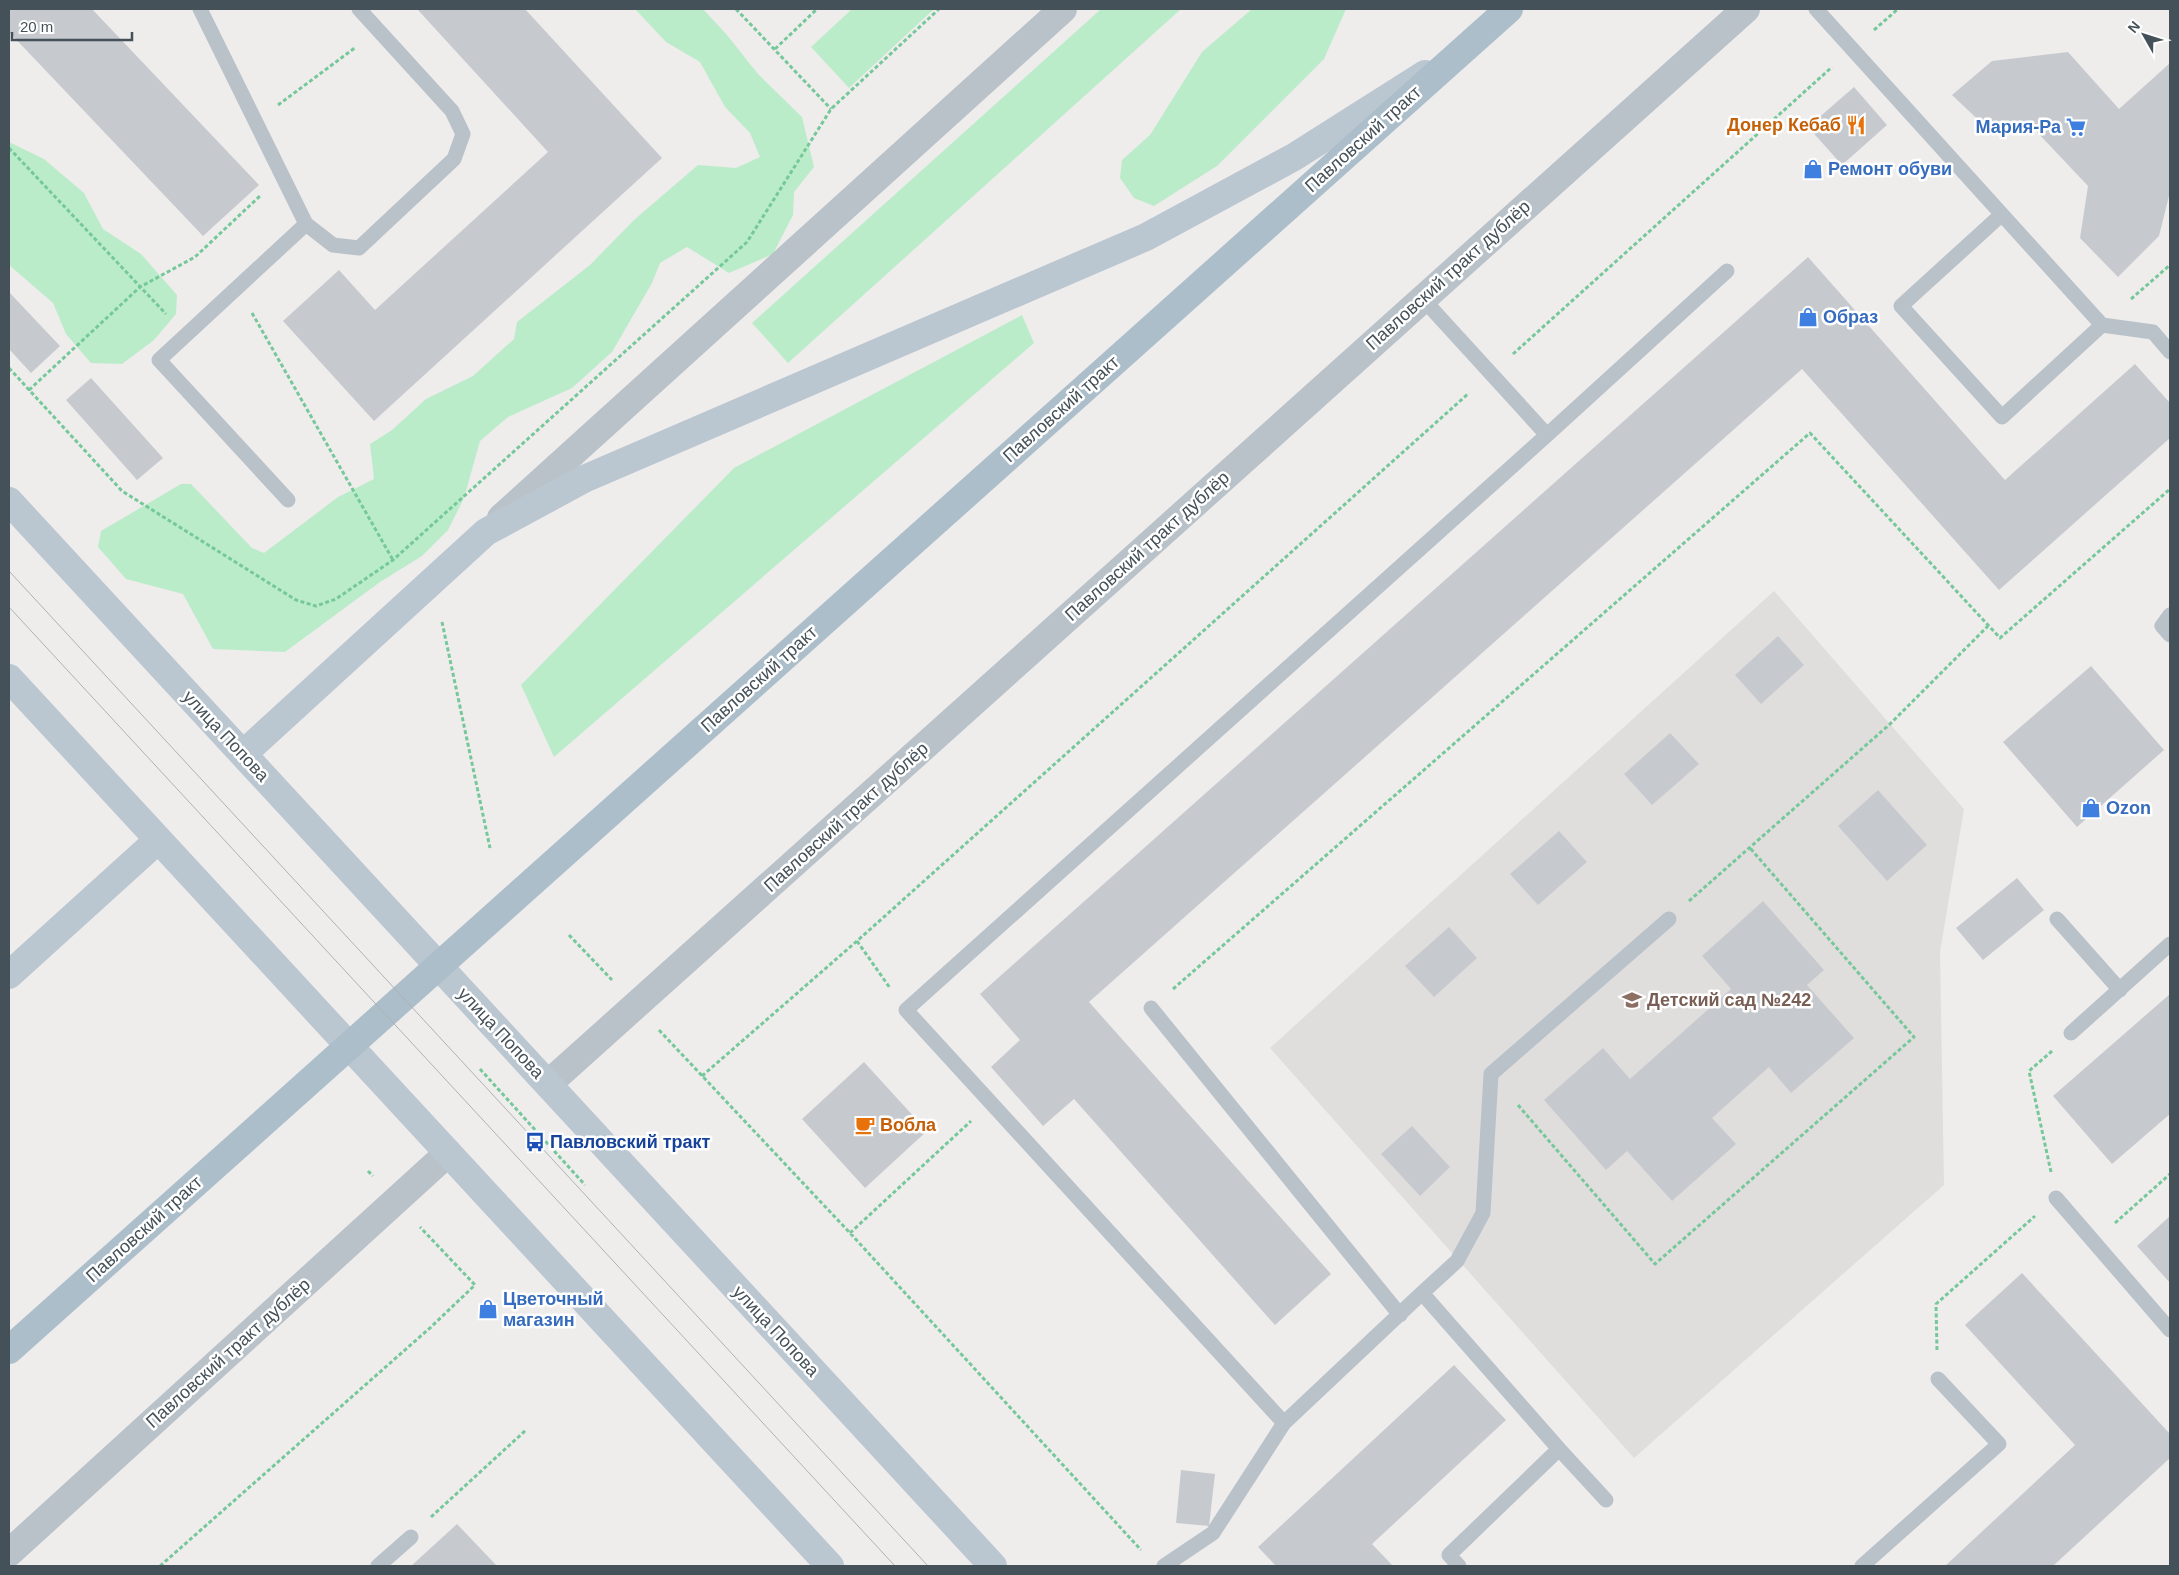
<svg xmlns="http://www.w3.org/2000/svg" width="2179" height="1575" viewBox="0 0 2179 1575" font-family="Arial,sans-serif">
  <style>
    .education { fill: #e0dddd }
    .green { fill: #bbecca }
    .building { fill: #c6cacf }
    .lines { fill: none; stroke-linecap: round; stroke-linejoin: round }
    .path { stroke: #75c899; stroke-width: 3; stroke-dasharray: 4 2.5; stroke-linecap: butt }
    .service { stroke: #b8c2c8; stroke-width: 15 }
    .minor { stroke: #b8c2c8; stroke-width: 28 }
    .secondary { stroke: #bac6d0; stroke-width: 28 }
    .primary { stroke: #acbeca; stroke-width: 28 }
    .tram { stroke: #aeb2b6; stroke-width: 1 }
    .labels { text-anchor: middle; stroke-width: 5; stroke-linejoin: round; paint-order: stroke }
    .food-label { font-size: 18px; font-weight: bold; fill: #c56008; stroke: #fff; text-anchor: end }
    .shop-label { font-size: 18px; font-weight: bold; fill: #366cbe; stroke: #fff; text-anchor: start }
    .street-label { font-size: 18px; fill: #455158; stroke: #fff }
    .education-label { font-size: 18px; font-weight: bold; fill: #785e54; stroke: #fff; text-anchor: start }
    .transit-label { font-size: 18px; font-weight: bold; fill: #164399; stroke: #fff; text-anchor: start }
  </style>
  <rect width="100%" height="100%" fill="#efecec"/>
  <path class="education" d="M1774 591 1964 809 1940 952 1944 1185 1634 1458 1270 1048Z"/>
  <path class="green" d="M635 9H703L727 35 758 74 802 117 814 167 794 192 793 215 773 254 729 273 687 247 660 263 652 283 612 352 572 388 508 417 480 441 464 498 448 530 422 556 380 582 285 652 213 649 183 594 126 579 98 547 101 531 181 484H191L252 548 264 553 338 497 374 479 370 444 392 430 426 399 473 376 514 339 517 322 590 265 634 220 698 165 736 168 760 157 750 133 725 107 700 62 666 42Z
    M852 9H934L849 88 811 47Z
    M1101 9H1181L788 363 752 323Z
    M1252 9H1346L1324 59 1217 166 1154 206 1134 198 1120 178 1122 160 1150 135 1202 52Z
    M9 142 44 159 84 193 103 229 141 254 177 295 176 314 154 340 122 364 91 363 66 334 53 303 9 265Z
    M1022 315 1034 343 554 757 521 685 734 468Z"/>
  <path class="building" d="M9 9H92L259 185 203 236 9 32Z
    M419 9H525L662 158 374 421 283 321 339 270 375 310 548 152 418 10Z
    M2068 52 2119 109 2170 63V192L2159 236 2118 277 2080 238 2088 186 2036 131 1991 132 1952 95 1992 61Z
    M1854 87 1887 125 1842 165 1808 127Z
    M1808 257 2005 480 2135 364 2170 403V438L1999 590 1802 369 1089 1002 1331 1274 1275 1325 1074 1099 1043 1126 991 1067 1020 1040 980 994Z
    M9 292 60 346 31 373 9 349Z
    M91 378 163 458 137 480 66 400Z
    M1778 636 1804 665 1761 704 1735 675Z
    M2091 666 2164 750 2077 827 2003 742Z
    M1670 733 1699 764 1652 805 1624 774Z
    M1878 790 1927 845 1887 881 1838 826Z
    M1559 831 1587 862 1538 905 1510 874Z
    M2017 878 2044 910 1983 960 1956 928Z
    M1763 901 1824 970 1807 985 1854 1038 1791 1093 1769 1067 1712 1118 1736 1144 1672 1201 1627 1151 1606 1170 1544 1100 1603 1048 1630 1079 1731 989 1702 956Z
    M1449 927 1477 958 1434 997 1405 966Z
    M2170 994V1114L2112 1164 2053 1096Z
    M864 1062 927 1131 865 1188 802 1119Z
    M1412 1126 1450 1167 1420 1196 1381 1154Z
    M2170 1216V1283L2137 1246Z
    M2022 1273 2170 1434V1458L2053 1566H1945L2075 1445 1965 1325Z
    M1454 1365 1506 1420 1372 1544 1393 1566H1276L1258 1547Z
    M1181 1470 1215 1474 1209 1526 1176 1523Z
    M457 1524 497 1566H411Z"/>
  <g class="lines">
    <path class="path" d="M736 9 831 109
      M1874 30 1898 9
      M775 49 817 9
      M278 105 356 47
      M9 148 166 314
      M2131 299 2170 265
      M252 313 393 560
      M1513 354 1832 67
      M9 368 122 491 296 600 316 606 336 599 393 560 747 242 831 109 939 9
      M29 390 140 287 195 257 261 195
      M442 622 490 848
      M1689 901 1890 724 1988 626
      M569 935 612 980
      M857 941 890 988
      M1173 989 1810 433 2000 638 2170 489
      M659 1030 850 1233 1141 1550
      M480 1069 585 1185
      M702 1076 857 941 1469 393
      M1518 1105 1655 1264 1914 1037 1750 848
      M368 1171 373 1176
      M2051 1172 2029 1071 2052 1051
      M2115 1223 2170 1174
      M850 1233 971 1121
      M1937 1350 1936 1304 2035 1216
      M431 1517 526 1430
      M160 1566 431 1327 475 1285 420 1227"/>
    <path class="service" d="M200 9 306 224 333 245 359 248 454 159 463 134 452 111 359 9
      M1816 9 2102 325 2153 332 2170 352
      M2001 215 1901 306 2002 417 2102 325
      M1547 435 1727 271
      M288 500 159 360 306 224
      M2170 615 2162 626 2170 635
      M2057 919 2120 990
      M1151 1008 1400 1315
      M2071 1033 2170 944
      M2056 1198 2170 1330
      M1422 1293 1457 1261 1483 1213 1491 1074 1669 919
      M1284 1423 906 1010 1547 435 1422 298
      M1559 1449 1606 1500
      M378 1566 411 1537
      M1164 1566 1213 1533 1284 1423 1422 1293 1559 1449 1449 1555 1459 1566
      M1862 1566 1999 1444 1938 1379"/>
    <path class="minor" d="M501 518 1063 9
      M548 1084 1746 9
      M9 1553 448 1153"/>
    <path class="secondary" d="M9 501 993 1566
      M9 678 830 1566
      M243 754 486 532 584 479 1146 237 1294 157 1425 74
      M9 975 158 840"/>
    <path class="primary" d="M9 1350 1509 9"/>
    <path class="tram" d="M9 571 928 1566
      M9 607 895 1566"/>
  </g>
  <defs>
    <symbol id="restaurant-bare" viewBox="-9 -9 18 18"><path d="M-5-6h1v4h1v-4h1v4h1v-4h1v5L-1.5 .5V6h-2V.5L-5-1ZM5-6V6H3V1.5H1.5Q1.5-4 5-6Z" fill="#e8710a" stroke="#fff" stroke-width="2.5" paint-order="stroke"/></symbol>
    <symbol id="supermarket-bare" viewBox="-9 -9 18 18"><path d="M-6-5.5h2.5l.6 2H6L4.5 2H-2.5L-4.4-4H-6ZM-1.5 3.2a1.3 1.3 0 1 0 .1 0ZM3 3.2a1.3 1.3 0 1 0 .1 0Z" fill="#3f7fe0" stroke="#fff" stroke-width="2.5" paint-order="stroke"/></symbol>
    <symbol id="shop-bare" viewBox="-9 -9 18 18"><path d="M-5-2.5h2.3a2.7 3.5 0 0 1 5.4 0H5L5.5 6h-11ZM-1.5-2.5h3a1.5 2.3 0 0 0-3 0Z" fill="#3f7fe0" stroke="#fff" stroke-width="2.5" paint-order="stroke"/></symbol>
    <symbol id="school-bare" viewBox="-9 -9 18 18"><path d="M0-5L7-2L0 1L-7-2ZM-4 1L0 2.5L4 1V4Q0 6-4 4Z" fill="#8d6e63" stroke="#fff" stroke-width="2.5" paint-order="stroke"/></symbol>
    <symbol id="cafe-bare" viewBox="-9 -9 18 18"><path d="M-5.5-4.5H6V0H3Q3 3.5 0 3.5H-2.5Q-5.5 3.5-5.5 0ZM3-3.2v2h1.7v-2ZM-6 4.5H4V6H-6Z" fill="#e8710a" stroke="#fff" stroke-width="2.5" paint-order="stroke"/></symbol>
    <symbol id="bus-bare" viewBox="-9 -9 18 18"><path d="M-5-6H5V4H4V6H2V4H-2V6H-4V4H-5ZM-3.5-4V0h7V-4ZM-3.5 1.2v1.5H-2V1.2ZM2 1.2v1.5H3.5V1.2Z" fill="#1a4fb4" stroke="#fff" stroke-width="2.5" paint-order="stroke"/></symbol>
  </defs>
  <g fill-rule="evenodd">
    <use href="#restaurant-bare" x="1842" y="111" width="28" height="28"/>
    <use href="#supermarket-bare" x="2062" y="113" width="28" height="28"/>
    <use href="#shop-bare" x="1799" y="155" width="28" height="28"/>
    <use href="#shop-bare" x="1794" y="303" width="28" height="28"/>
    <use href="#shop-bare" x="2077" y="794" width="28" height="28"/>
    <use href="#school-bare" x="1618" y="986" width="28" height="28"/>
    <use href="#cafe-bare" x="851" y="1111" width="28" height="28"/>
    <use href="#bus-bare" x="521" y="1128" width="28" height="28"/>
    <use href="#shop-bare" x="474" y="1295" width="28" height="28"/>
  </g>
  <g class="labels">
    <g class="food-label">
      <text x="1841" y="131">Донер Кебаб</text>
      <text x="880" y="1131" text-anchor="start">Вобла</text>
    </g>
    <g class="shop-label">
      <text x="2061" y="133" text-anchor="end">Мария-Ра</text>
      <text x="1828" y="175">Ремонт обуви</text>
      <text x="1823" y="323">Образ</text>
      <text x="2106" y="814">Ozon</text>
      <text x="503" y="1305">Цветочный<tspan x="503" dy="21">магазин</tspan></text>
    </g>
    <g class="street-label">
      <text transform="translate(1363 139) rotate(-42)" y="6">Павловский тракт</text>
      <text transform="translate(1448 275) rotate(-42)" y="6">Павловский тракт дублёр</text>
      <text transform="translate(1061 409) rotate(-42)" y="6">Павловский тракт</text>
      <text transform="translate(1147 546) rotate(-42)" y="6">Павловский тракт дублёр</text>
      <text transform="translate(759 679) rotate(-42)" y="6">Павловский тракт</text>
      <text transform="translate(226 736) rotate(47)" y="6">улица Попова</text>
      <text transform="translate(846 817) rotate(-42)" y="6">Павловский тракт дублёр</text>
      <text transform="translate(501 1033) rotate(47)" y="6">улица Попова</text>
      <text transform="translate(144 1229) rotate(-42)" y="6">Павловский тракт</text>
      <text transform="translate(776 1331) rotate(47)" y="6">улица Попова</text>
      <text transform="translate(228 1353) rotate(-42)" y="6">Павловский тракт дублёр</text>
    </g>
    <g class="education-label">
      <text x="1647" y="1006">Детский сад №242</text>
    </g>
    <g class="transit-label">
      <text x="550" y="1148">Павловский тракт</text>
    </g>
  </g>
  <rect width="2179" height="1575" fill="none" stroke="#455158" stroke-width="20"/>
  <g transform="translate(2144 35) rotate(309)" stroke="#ffffff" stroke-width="4" paint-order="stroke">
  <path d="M0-4L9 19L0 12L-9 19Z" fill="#455158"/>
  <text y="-8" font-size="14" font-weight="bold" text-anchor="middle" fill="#455158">N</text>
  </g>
  <path d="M12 32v8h120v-8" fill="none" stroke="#455158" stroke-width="2.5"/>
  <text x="20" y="32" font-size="15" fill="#455158" stroke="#ffffff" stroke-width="4" paint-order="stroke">20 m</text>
</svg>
